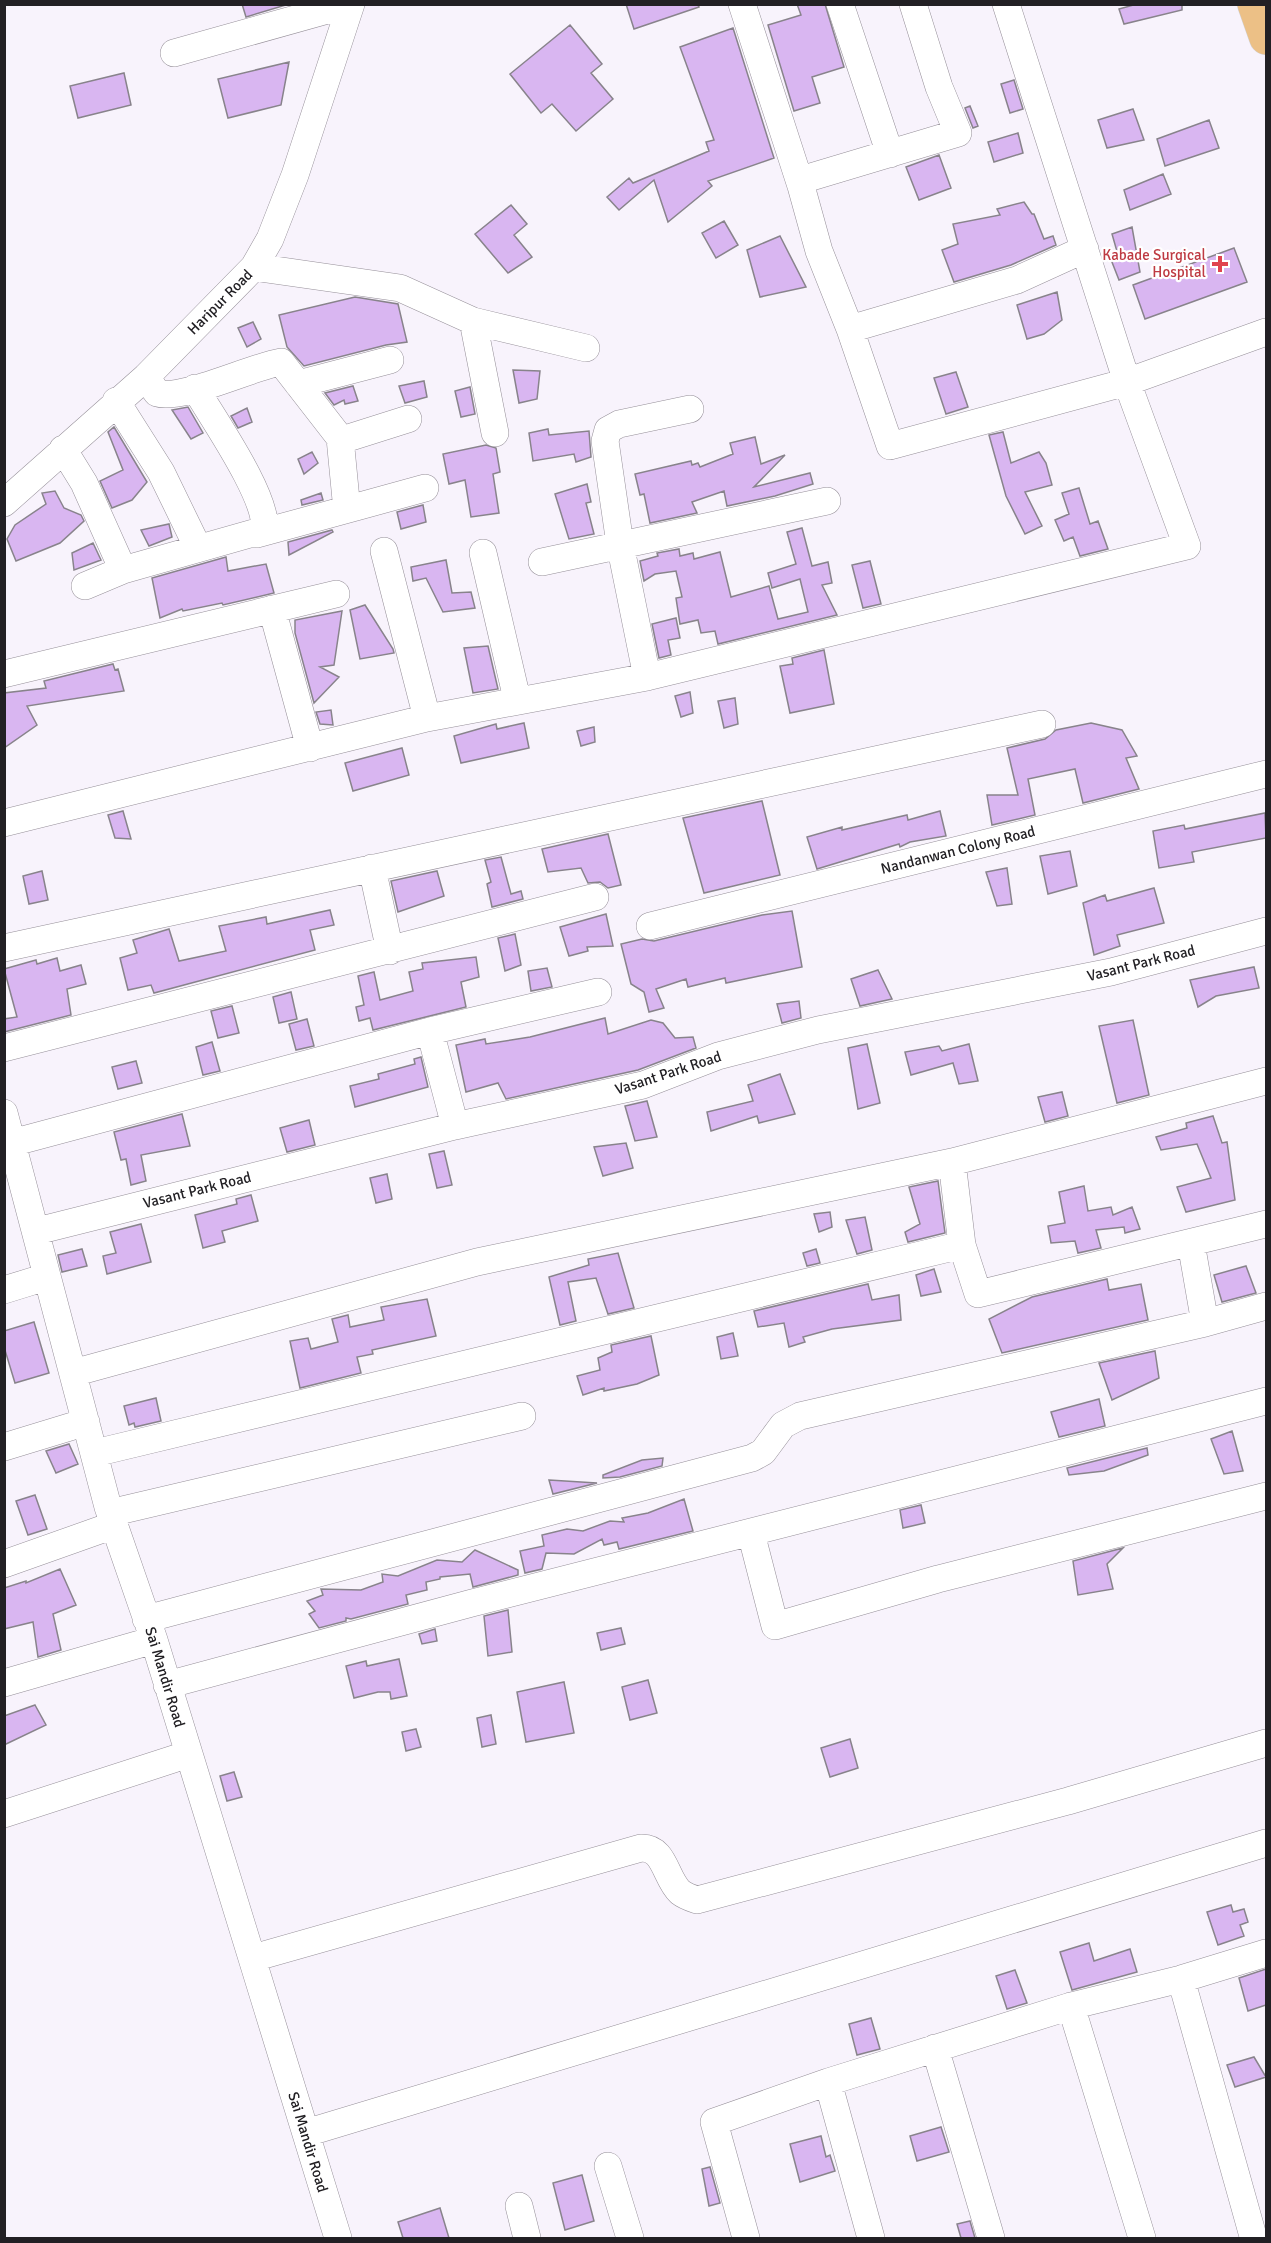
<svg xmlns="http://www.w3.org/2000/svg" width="1271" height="2243" viewBox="0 0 1271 2243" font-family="Signika,sans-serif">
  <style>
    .building { fill: #d9b6f1; stroke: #88838b; stroke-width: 1.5 }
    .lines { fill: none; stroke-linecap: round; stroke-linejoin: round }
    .minor-casing { stroke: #969099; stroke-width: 28 }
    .major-casing { stroke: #d3d2d3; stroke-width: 34 }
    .minor { stroke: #fff; stroke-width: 27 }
    .major { stroke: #ecc086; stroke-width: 33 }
    .health-dot { fill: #e0444e; stroke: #fff; stroke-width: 2 }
    .labels { text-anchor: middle; stroke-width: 4.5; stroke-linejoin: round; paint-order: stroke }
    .health-label { font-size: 15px; fill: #be3a42; stroke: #fff; text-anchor: end }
    .street-label { font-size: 15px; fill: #222024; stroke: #fff }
  </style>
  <rect width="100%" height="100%" fill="#f8f3fc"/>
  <path class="building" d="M242 4H289L246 17Z
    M626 4H698L699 7 634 29Z
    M797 4H825L844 67 812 77 820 103 794 111 768 25 801 15Z
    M1137 4H1182V10L1124 24 1119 9Z
    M570 25 602 64 591 73 613 99 576 131 552 104 541 113 510 74Z
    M733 28 774 158 708 181 712 186 668 222 654 180 619 210 607 197 629 178 633 183 709 151 706 142 714 140 680 47Z
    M289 62 281 105 228 118 218 79Z
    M124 73 131 105 78 118 70 86Z
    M1014 80 1023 109 1010 113 1001 84Z
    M970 106 978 126 973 128 965 108Z
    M1133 109 1144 140 1107 148 1098 120Z
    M1209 120 1219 148 1165 166 1157 139Z
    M1018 133 1023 153 994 162 988 142Z
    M939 155 951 188 919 200 906 167Z
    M1163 174 1171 194 1130 210 1124 190Z
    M1024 202 1032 214H1034L1044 239 1053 236 1056 245 1011 265 954 282 942 250 958 244 953 224 1000 215 997 209Z
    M511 205 527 224 514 235 532 257 508 273 475 234Z
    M724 221 738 245 716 258 702 233Z
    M1132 227 1140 272 1119 280 1110 257 1118 255 1112 234Z
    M780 236 806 287 760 297 747 250Z
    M1234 248 1247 282 1145 319 1133 285Z
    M1057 292 1062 320 1044 334 1027 339 1017 305Z
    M355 297 398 304 407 342 386 345 304 366 287 347 279 315Z
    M253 322 261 339 247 347 238 328Z
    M513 370 540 371 537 399 519 403Z
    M956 372 968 407 946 414 934 378Z
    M424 381 427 397 405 403 399 386Z
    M353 386 358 401 345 404 344 400 334 405 325 393Z
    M470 387 475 414 461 417 455 391Z
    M188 407 203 433 191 439 172 410Z
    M247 408 252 422 238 428 231 416Z
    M114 427 147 482 132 500 112 508 100 481 123 470 108 432Z
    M548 429 549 435 589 431 591 457 576 462 574 454 533 461 529 433Z
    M1003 432 1011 463 1039 452 1046 463 1052 485 1025 492 1042 526 1025 534 1006 496 989 435Z
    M755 437 761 464 785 455 754 487 810 473 813 484 775 496 727 506 724 491 692 502 697 513 650 523 644 494 640 495 635 474 691 461 692 465 698 463 700 467 733 454 730 443Z
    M486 445 496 448 500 472 493 474 499 513 471 517 465 480 449 484 443 454Z
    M312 452 318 463 304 474 298 459Z
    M587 484 591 502 586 503 594 534 569 539 555 494Z
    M1079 488 1090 524 1098 521 1108 549 1080 556 1073 537 1064 541 1055 520 1069 514 1062 493Z
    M55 491 64 508 81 515 84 521 60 543 16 561 7 539 15 525 46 504 42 493Z
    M321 493 323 500 302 505 301 500Z
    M423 505 426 522 401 529 397 512Z
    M169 524 172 537 149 546 141 530Z
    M802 528 812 566 828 562 832 583 822 585 837 615 718 644 715 631 701 633 698 620 680 624 676 598 682 597 676 571 655 574 644 581 640 561 658 556 657 553 679 549 680 556 693 553 694 559 720 552 731 597 769 586 778 619 808 612 800 579 772 588 768 573 796 564 787 532Z
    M332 530 333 532 289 555 288 542Z
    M93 543 101 560 74 570 72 553Z
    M226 557 228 571 266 564 274 593 223 605 222 603 183 611 182 609 160 618 152 578Z
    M446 560 452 593 471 592 475 608 443 612 426 578 413 581 411 567Z
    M870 561 881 604 863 608 852 565Z
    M365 605 393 649 394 653 360 659 350 610Z
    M342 611 334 665 320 667 339 677 314 703 295 633V620Z
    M676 618 680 638 668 640 671 655 659 658 652 624Z
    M488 646 498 689 473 693 464 648Z
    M824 650 834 704 790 713 780 666 793 664 792 658Z
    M113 664 115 670 118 669 124 691 27 706 37 725 4 748V693L46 688 44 681Z
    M690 692 693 713 681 717 675 696Z
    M735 698 738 724 724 728 718 701Z
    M331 710 333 725 320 724 316 712Z
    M524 723 529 748 461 763 454 736 496 724 497 729Z
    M1091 723 1122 730 1137 756 1126 758 1139 789 1083 803 1075 769 1028 779 1035 815 992 825 987 795H1018L1007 748 1045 739 1056 730Z
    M594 727 595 742 581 746 577 731Z
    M402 748 409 775 353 791 345 763Z
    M762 801 780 875 704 893 683 818Z
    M123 811 131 839 115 838 108 815Z
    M940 811 946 836 910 842 900 847 899 844 817 869 807 837 842 827V830L907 815 908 820Z
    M1265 813 1266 838 1192 852 1194 862 1159 868 1153 831 1184 825 1185 829Z
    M608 834 621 885 608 888 600 882 588 883 581 868 548 872 542 849Z
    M1070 851 1077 886 1048 894 1040 856Z
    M501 857 511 894 521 891 523 899 492 907 487 884 491 882 485 860Z
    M1007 868 1012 904 997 906 986 872Z
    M42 871 48 900 29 904 23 876Z
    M437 871 444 896 398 912 391 881Z
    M1154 888 1164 923 1117 935 1120 946 1094 955 1083 903 1105 895 1107 901Z
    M330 910 334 925 310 930 315 950 154 993 151 985 128 990 120 958 137 953 133 940 169 929 179 961 226 951 219 926 266 917 267 924Z
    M792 911 802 967 726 983 725 978 688 987 686 979 656 989 664 1008 649 1012 644 992 631 984 621 944 642 939 654 941 762 915Z
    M606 914 613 946 587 947 588 951 569 956 560 927Z
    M515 934 521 965 505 971 498 938Z
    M476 957 479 977 461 982 466 1007 373 1030 370 1018 359 1021 356 1007 364 1005 358 976 374 972 380 1000 413 991 409 972 423 969 422 963Z
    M57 958 60 971 81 965 86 984 67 989 71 1015 4 1032V1019L17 1017 4 969 36 960 37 964Z
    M1254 967 1259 988 1216 996 1198 1007 1190 980Z
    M547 968 552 987 531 991 528 971Z
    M878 970 892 999 860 1006 851 979Z
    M291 992 297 1019 279 1023 273 997Z
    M799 1001 801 1018 782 1023 777 1004Z
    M232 1006 239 1033 218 1038 211 1011Z
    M605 1018 608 1034 651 1020 663 1023 675 1038 693 1037 696 1048 638 1070 506 1099 498 1083 466 1092 456 1045 485 1039 486 1044 530 1037Z
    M307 1019 314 1046 296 1050 289 1024Z
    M1133 1020 1149 1095 1117 1103 1099 1026Z
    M212 1042 220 1071 203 1075 196 1047Z
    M867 1044 880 1103 858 1109 848 1048Z
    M969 1044 978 1081 959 1084 953 1063 911 1075 905 1052 939 1046 942 1051Z
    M421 1057 428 1087 355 1107 350 1086 379 1079 378 1074 415 1064 414 1059Z
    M136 1061 142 1083 118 1089 112 1067Z
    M780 1074 795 1114 759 1123 757 1116 711 1131 707 1112 753 1101 748 1085Z
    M1062 1092 1068 1116 1045 1122 1038 1097Z
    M647 1101 657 1137 635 1141 625 1106Z
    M182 1114 190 1146 141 1155 146 1181 131 1185 126 1159 121 1160 114 1132Z
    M1213 1116 1222 1143 1227 1142 1235 1200 1186 1212 1177 1187 1211 1178 1197 1144 1161 1150 1156 1137 1187 1128 1186 1123Z
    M309 1120 315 1145 287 1152 280 1128Z
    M626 1143 633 1168 603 1176 594 1147Z
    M444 1151 452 1185 437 1188 429 1154Z
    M387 1174 392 1199 376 1203 370 1178Z
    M938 1181 945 1233 908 1242 905 1232 920 1224 909 1187Z
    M1084 1186 1088 1211 1111 1207 1113 1215 1132 1207 1140 1229 1125 1233 1124 1227 1096 1230 1101 1248 1078 1253 1075 1241 1051 1243 1048 1226 1065 1223 1059 1192Z
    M251 1195 258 1221 222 1231 225 1242 203 1248 195 1215 237 1204 236 1199Z
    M830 1212 832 1227 819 1232 814 1214Z
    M865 1217 872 1250 857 1254 846 1220Z
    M141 1224 151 1262 107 1274 103 1256 116 1253 110 1232Z
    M82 1249 87 1266 62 1272 58 1255Z
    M816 1249 820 1263 807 1266 803 1253Z
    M618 1253 634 1308 608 1314 596 1278 568 1282 576 1321 560 1325 549 1277 589 1265 588 1259Z
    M1246 1266 1256 1293 1222 1302 1214 1275Z
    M934 1269 941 1292 921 1296 916 1275Z
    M1107 1279 1109 1290 1141 1284 1148 1320 1002 1353 989 1319 1032 1297Z
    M868 1284 872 1300 899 1295 901 1320 832 1329 803 1337 805 1342 789 1347 784 1323 758 1327 754 1311Z
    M427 1299 436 1336 372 1350 373 1354 357 1357 361 1373 300 1388 290 1341 308 1338 311 1349 338 1342 332 1319 348 1315 350 1327 384 1320 381 1307Z
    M34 1322 49 1373 15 1383 4 1347V1331Z
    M733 1333 738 1356 721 1359 717 1337Z
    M651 1336 659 1375 637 1384 604 1391V1388L583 1395 577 1376 600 1370 598 1358 612 1352 611 1345Z
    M1155 1351 1159 1378 1112 1400 1099 1363Z
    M156 1398 161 1421 135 1427 134 1423 129 1425 124 1406Z
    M1099 1399 1105 1426 1059 1437 1051 1412Z
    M1232 1431 1243 1471 1224 1474 1211 1439Z
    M69 1444 78 1464 56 1473 46 1451Z
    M1147 1448 1148 1455 1104 1471 1069 1475 1067 1468Z
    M663 1458 662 1466 620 1477 603 1478V1475L642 1460Z
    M549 1480 597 1483 553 1494Z
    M35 1495 47 1529 28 1535 16 1501Z
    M684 1499 693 1531 619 1549 617 1542 604 1545 602 1539 574 1554 546 1553 542 1569 525 1573 520 1551 544 1546 542 1535 567 1529 583 1531 610 1521 624 1522 622 1518 648 1513Z
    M921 1505 925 1523 903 1528 900 1510Z
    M1123 1548 1107 1564 1113 1589 1078 1595 1073 1561Z
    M475 1550 518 1570V1575L473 1587 470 1574 440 1577V1579L426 1582 427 1590 406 1595 408 1604 351 1619 346 1618V1621L319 1628 309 1614 315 1611 307 1601 323 1595 321 1589 361 1590 383 1582 382 1574 398 1576 437 1560 462 1562Z
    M60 1569 76 1605 53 1614 61 1650 38 1657 33 1622 4 1629V1588L26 1581V1583Z
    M508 1610 512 1652 488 1656 484 1616Z
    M621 1628 625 1644 601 1650 597 1633Z
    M435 1629 437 1641 422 1644 419 1634Z
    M399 1659 407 1696 391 1699 390 1692H378L354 1698 346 1666 366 1661 367 1666Z
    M648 1680 657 1713 630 1720 622 1687Z
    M564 1682 574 1733 526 1742 517 1692Z
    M35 1705 46 1725 4 1745V1716Z
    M491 1715 496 1744 482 1747 477 1718Z
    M416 1729 421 1747 406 1751 402 1732Z
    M850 1739 858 1768 830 1777 821 1748Z
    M234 1772 242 1797 227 1801 220 1776Z
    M1231 1905 1233 1912 1244 1909 1248 1922 1240 1925 1244 1936 1218 1945 1207 1912Z
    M1089 1943 1094 1961 1130 1949 1137 1972 1072 1990 1060 1952Z
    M1266 1969V2005L1248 2011 1239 1978Z
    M1015 1970 1027 2003 1007 2009 996 1976Z
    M871 2018 880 2049 857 2055 849 2024Z
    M1254 2057 1266 2077 1235 2087 1227 2065Z
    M941 2127 949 2152 917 2161 910 2136Z
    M821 2136 826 2157 830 2155 835 2171 800 2182 790 2144Z
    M710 2167 720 2203 709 2206 702 2169Z
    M582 2175 594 2221 565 2230 553 2183Z
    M440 2208 449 2238H403L398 2222Z
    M970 2221 975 2238H961L957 2224Z"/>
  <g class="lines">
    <defs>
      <path id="minor" d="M840 4 890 154
        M1006 4 1127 382 1266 332
        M174 53 349 4
        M801 186V180L958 133 939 87 913 4
        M254 267 400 288 473 321 586 348
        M473 321 495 433
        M850 329 1017 280 1085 249
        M146 377 157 393C181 401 251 367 281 362L340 438
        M298 384 390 360
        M116 401 161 472 198 548
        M408 419 348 438H340L346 500 350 505 356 507 425 488
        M63 449 84 483 123 570
        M4 503 146 377 254 267 270 239 295 175 351 4
        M257 534 356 507
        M384 551 427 718
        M483 553 517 699
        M542 562 827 501
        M85 586 123 570 264 530C270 500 212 417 195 388
        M272 609 310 748
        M4 674 336 594
        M647 677 620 544 605 441 608 430 619 424 690 409
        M4 823 427 718 647 677 1187 546 1127 382 890 446 850 329 819 251 801 186 742 4
        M372 868 390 951
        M650 926 1266 774
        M4 948 1042 724
        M430 1031 455 1126
        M4 1048 595 897
        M4 1113 108 1507 154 1640 338 2238
        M4 1145 430 1031 598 992
        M952 1162 962 1245
        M37 1231 455 1126 643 1085 718 1056 818 1030 1111 972 1266 931
        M1191 1243 1205 1323
        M4 1290 46 1277
        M73 1373 477 1262 952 1162 1266 1081
        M4 1447 86 1422
        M95 1453 962 1245 978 1294 1266 1224
        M110 1513 522 1416
        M751 1533 775 1626 938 1579 1266 1496
        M4 1564 114 1525
        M146 1619 752 1458 763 1452 783 1425 800 1416 1205 1323 1266 1306
        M4 1683 154 1640
        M167 1685 472 1603 1266 1401
        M4 1814 189 1754
        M253 1958 641 1848C665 1847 665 1878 680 1892 685 1896 691 1898 697 1900L1068 1801 1266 1743
        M1181 1979 1253 2236
        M1071 2006 1142 2238
        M935 2048 991 2238
        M828 2082 871 2238
        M306 2133 1266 1843
        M608 2166 630 2238
        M519 2206 527 2238
        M746 2238 714 2122 828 2082 1071 2006 1181 1979 1266 1953"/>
      <path id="major" d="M1254 4 1266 38"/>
    </defs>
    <use href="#minor" class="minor-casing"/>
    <use href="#major" class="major-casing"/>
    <use href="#minor" class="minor"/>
    <use href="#major" class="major"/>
  </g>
  <path class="health-dot" d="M1217 255h6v6h6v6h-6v6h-6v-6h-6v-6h6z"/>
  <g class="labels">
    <g class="health-label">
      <text x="1206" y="260">Kabade Surgical<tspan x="1206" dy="17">Hospital</tspan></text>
    </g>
    <g class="street-label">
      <text transform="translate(220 302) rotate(-45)" y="5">Haripur Road</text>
      <text transform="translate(958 850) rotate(-14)" y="5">Nandanwan Colony Road</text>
      <text transform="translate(1141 963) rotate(-14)" y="5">Vasant Park Road</text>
      <text transform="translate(668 1073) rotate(-18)" y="5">Vasant Park Road</text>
      <text transform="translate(197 1190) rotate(-14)" y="5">Vasant Park Road</text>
      <text transform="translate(165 1677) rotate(73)" y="5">Sai Mandir Road</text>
      <text transform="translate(308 2142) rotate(73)" y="5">Sai Mandir Road</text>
    </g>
  </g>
  <rect width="1271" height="2243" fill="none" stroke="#222024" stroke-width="12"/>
</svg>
